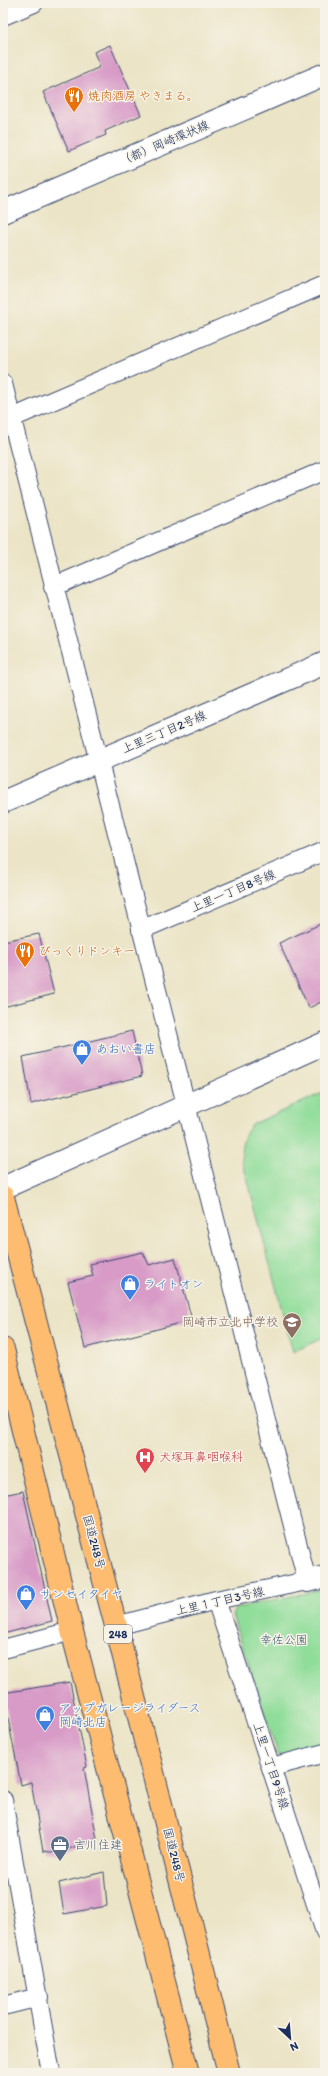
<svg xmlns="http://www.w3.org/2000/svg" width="328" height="2076" viewBox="0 0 328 2076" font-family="Itim,'Klee One',sans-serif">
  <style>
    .green { fill: #90dd9a; stroke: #56867c }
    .building { fill: #d89bc7 }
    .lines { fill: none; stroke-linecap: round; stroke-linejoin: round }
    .minor-casing { stroke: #3a4a6e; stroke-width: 20 }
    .tertiary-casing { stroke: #3a4a6e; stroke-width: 24 }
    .trunk-casing { stroke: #3a4a6e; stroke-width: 24 }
    .minor { stroke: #fff; stroke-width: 18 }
    .tertiary { stroke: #fff; stroke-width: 22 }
    .trunk { stroke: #febc70; stroke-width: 22 }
    .labels { text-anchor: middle; stroke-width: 3; stroke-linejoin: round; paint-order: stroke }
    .shield { fill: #f7f3e8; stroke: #5d6a87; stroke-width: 1 }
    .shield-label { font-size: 11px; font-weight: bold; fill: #1b2f5e }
    .food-label { font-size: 12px; fill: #c56008; stroke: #f7f3e8; text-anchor: start }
    .street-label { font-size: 12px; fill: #1b2f5e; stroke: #f7f3e8 }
    .shop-label { font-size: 12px; fill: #366cbe; stroke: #f7f3e8; text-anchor: start }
    .education-label { font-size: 12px; fill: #785e54; stroke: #f7f3e8; text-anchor: end }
    .health-label { font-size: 12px; fill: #be3a42; stroke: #f7f3e8; text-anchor: start }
    .park-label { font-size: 12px; fill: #385a6d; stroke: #f7f3e8 }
    .service-label { font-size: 12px; fill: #4e5e75; stroke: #f7f3e8; text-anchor: start }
  </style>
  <rect width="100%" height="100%" fill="#f7f3e8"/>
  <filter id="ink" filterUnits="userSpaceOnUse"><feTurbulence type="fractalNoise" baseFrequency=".025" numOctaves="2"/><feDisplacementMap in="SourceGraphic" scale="8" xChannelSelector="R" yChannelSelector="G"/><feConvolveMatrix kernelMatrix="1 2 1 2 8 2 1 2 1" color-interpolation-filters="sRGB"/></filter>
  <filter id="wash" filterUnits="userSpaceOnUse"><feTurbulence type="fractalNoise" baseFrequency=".012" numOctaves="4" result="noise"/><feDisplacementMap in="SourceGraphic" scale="16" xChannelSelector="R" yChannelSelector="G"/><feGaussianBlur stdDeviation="0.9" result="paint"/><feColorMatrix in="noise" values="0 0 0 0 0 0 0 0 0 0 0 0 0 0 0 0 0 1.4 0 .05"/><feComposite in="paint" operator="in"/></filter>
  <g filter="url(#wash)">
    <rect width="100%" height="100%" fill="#ebe4c6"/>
    <path class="green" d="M325 1092V1337L293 1352 246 1174C239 1157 239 1138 253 1124Z
      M325 1589V1748L287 1757 278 1754 232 1615 236 1608Z"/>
    <g id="blocks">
      <path class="building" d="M110 45 141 115 105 131 106 135 69 151 43 92 100 67 94 52Z
        M325 922V1000L309 1008 279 943Z
        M39 934 54 994 3 1007V941Z
        M132 1031 142 1076 31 1104 23 1057Z
        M143 1252 149 1265 175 1258 192 1320 85 1348 68 1282 93 1276 90 1264Z
        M23 1491 52 1621 3 1634V1495Z
        M70 1682 87 1767 84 1768 97 1839 57 1853 43 1851 31 1782 21 1785 3 1693Z
        M104 1872 107 1906 64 1914 59 1883Z"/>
    </g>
  </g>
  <g filter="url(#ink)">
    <use href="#blocks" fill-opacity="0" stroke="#3a4a6e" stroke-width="1"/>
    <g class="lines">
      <defs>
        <path id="minor" d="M3 16 34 3
          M3 384 307 1581 216 1600 116 1626
          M12 418 325 284
          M53 587 325 470
          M141 930 325 851
          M216 1600 325 1932
          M3 1649 72 1631
          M272 1767 325 1753
          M3 1800 51 2073
          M3 2006 39 1997"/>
        <path id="tertiary" d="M3 212 325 74
          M3 802 325 663
          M3 1188 325 1043
          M307 1581 325 1577"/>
        <path id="trunk" d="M3 1197 116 1626 229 2073
          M3 1349 72 1631 188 2073"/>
      </defs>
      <use href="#minor" class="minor-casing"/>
      <use href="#tertiary" class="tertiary-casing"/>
      <use href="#trunk" class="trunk-casing"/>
      <use href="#minor" class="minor"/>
      <use href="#tertiary" class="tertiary"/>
      <use href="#trunk" class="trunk"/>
    </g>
  </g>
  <defs>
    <symbol id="restaurant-pin" viewBox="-11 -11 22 30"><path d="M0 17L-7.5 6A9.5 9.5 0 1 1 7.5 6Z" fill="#e8710a" stroke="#f7f3e8"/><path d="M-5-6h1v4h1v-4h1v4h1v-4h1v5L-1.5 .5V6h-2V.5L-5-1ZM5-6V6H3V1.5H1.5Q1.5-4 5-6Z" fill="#fff"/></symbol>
    <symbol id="shop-pin" viewBox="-11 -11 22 30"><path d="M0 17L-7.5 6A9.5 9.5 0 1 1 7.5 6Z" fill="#3f7fe0" stroke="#f7f3e8"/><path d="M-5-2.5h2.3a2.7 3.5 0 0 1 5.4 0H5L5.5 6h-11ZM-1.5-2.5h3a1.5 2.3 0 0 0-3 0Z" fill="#fff"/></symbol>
    <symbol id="school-pin" viewBox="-11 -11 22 30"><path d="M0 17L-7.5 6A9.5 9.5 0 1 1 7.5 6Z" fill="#8d6e63" stroke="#f7f3e8"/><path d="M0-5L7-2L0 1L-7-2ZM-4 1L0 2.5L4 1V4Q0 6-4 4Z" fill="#fff"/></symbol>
    <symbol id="hospital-pin" viewBox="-11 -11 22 30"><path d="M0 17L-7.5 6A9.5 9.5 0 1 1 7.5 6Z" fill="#e0444e" stroke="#f7f3e8"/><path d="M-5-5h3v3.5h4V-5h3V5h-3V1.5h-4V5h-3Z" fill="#fff"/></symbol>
    <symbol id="office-pin" viewBox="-11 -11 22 30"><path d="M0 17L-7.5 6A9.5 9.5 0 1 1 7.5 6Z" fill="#5c6f8a" stroke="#f7f3e8"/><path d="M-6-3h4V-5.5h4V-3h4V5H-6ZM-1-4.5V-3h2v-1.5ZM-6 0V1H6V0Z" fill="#fff"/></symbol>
  </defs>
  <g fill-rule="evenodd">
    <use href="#restaurant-pin" x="63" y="85" width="22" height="30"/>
    <use href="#restaurant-pin" x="14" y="940" width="22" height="30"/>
    <use href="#shop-pin" x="71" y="1038" width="22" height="30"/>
    <use href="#shop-pin" x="119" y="1273" width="22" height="30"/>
    <use href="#school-pin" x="281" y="1311" width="22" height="30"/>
    <use href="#hospital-pin" x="134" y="1446" width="22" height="30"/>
    <use href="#shop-pin" x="15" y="1583" width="22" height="30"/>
    <use href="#shop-pin" x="34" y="1704" width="22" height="30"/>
    <use href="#office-pin" x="49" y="1834" width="22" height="30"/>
  </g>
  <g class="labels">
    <rect class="shield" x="104" y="1625" width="28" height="18" rx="3"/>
    <g class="shield-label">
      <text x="118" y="1638">248</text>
    </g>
    <g class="food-label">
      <text x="88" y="100">焼肉酒房 やきまる。</text>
      <text x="39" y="955">びっくりドンキー</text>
    </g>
    <g class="street-label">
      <text transform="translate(164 143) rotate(-23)" y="4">（都）岡崎環状線</text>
      <text transform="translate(164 732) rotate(-23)" y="4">上里三丁目2号線</text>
      <text transform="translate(233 891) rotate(-23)" y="4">上里一丁目8号線</text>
      <text transform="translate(94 1542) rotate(75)" y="4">国道248号</text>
      <text transform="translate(220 1601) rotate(-13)" y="4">上里１丁目3号線</text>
      <text transform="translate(271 1766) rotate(72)" y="4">上里一丁目9号線</text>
      <text transform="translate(174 1855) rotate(76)" y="4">国道248号</text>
    </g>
    <g class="shop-label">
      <text x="96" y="1053">あおい書店</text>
      <text x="144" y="1288">ライトオン</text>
      <text x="40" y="1598">サンセイタイヤ</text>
      <text x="59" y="1712">アップガレージライダース<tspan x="59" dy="14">岡崎北店</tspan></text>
    </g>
    <g class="education-label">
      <text x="278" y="1326">岡崎市立北中学校</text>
    </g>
    <g class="health-label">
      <text x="159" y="1461">犬塚耳鼻咽喉科</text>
    </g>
    <g class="park-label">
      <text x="284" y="1644">幸佐公園</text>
    </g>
    <g class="service-label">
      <text x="74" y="1849">吉川住建</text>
    </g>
  </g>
  <rect width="328" height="2076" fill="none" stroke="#f7f3e8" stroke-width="16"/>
  <g transform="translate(290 2038) rotate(154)" stroke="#f7f3e8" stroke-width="3" paint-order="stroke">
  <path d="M0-3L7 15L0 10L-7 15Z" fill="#1b2f5e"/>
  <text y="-6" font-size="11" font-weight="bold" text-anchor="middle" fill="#1b2f5e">N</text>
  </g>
</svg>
